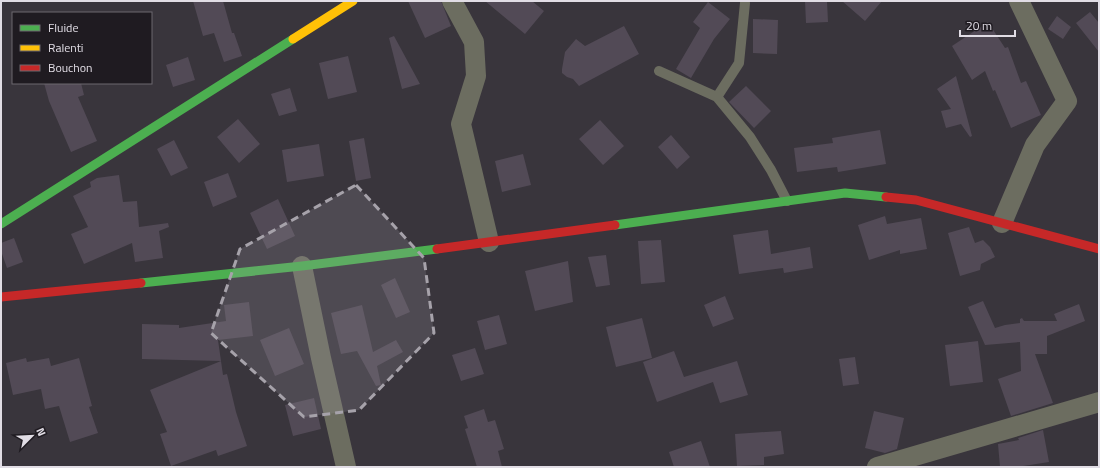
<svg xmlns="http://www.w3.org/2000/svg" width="1100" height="468" viewBox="0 0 1100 468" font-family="'Titillium Web',sans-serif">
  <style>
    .building { fill: #524a56 }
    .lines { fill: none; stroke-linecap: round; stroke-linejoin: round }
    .lane { stroke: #6c6d60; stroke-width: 10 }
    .street { stroke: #6c6d60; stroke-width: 20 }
    .fast { stroke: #4caf50; stroke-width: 9 }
    .slow { stroke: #ffc107; stroke-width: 9 }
    .jam { stroke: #c62828; stroke-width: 9 }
    .marked { fill: #a6a2aa; fill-opacity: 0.2; stroke: #a6a2aa; stroke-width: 3; stroke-dasharray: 8 5; stroke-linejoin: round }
  </style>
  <rect width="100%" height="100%" fill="#39353c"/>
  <path class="building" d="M193 1H223L232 33H234L242 56 224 62 214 33 203 36Z
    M408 1H441L451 26 425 38Z
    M485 1H532L544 11 525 34Z
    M805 1H827L828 22 806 23Z
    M842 1H882L865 21Z
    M708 2 730 19 714 39 691 78 676 69 700 28 693 22Z
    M1090 12 1099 23V52L1076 23Z
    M1057 16 1071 27 1063 39 1048 29Z
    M753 19 778 20 777 54 753 53Z
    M988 22 1005 48 1008 47 1021 83 1026 81 1041 115 1011 128 995 90 993 91 985 71 972 80 952 46Z
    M624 26 639 54 579 86 573 79 567 77 562 73V69L565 52 576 39 585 46Z
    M394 36 420 84 402 89 389 38Z
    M348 56 357 92 328 99 319 63Z
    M188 57 195 80 173 87 166 65Z
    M956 76 972 136 970 137 961 124 946 128 941 111 951 109 937 89Z
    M44 83H81L84 95 78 97 97 141 71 152 49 101Z
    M746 86 771 111 754 128 729 102Z
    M290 88 297 111 279 116 271 94Z
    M238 119 260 144 239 163 217 137Z
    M600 120 624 146 603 165 579 139Z
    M880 130 886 164 838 172 837 167 797 172 794 148 833 143 832 138Z
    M671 135 690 157 677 169 658 147Z
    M364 138 371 178 356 181 349 141Z
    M174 140 188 168 171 176 157 149Z
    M319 144 324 176 287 182 282 150Z
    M523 154 531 185 502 192 495 161Z
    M228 173 237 197 213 207 204 182Z
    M119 175 123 202 137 201 139 227 168 223 169 227 159 231 163 258 135 262 132 243 84 264 71 234 88 227 73 196 91 187 90 182 97 178Z
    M278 199 295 236 267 249 250 213Z
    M885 216 887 224 921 218 927 249 900 254V250L869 260 858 225Z
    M969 227 975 243 983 240 990 247 995 257 981 264 980 270 960 276 948 233Z
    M768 230 771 254 810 247 813 268 784 273 783 268 739 274 733 235Z
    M14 238 23 262 7 268 1 251V243Z
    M661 240 665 282 641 284 638 241Z
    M606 255 610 285 596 287 588 257Z
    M568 261 573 302 535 311 525 271Z
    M395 278 410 312 396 318 381 285Z
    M725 296 734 319 713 327 704 305Z
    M983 301 995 328 1005 325 1020 323V319L1022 318 1024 321H1057L1054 314 1079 304 1085 321 1047 336V354H1035L1053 403 1011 416 998 379 1021 371 1020 342 985 345 968 307Z
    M249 302 253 336 218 340 223 375 227 374 236 412 247 446 218 456 216 450 171 466 160 434 167 432 150 390 221 361 142 359V324L179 325V328L226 321 224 305Z
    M362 305 373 352 396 340 403 352 377 366 381 385 376 386 357 351 341 354 331 313Z
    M499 315 507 344 485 350 477 321Z
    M642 318 652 358 616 367 606 327Z
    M289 328 304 364 275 376 260 340Z
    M978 341 983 382 950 386 945 345Z
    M475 348 484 374 461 381 452 355Z
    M674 351 684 377 737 361 748 395 720 403 713 382 657 402 643 362Z
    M855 357 859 384 843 386 839 359Z
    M26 358 27 362 49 358 51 366 79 358 92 406 89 407 98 433 70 442 59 406 45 409 41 389 13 395 6 363Z
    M314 398 321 429 293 436 285 405Z
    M484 409 488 422 495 420 504 449 498 451 502 467H477L465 429 468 428 464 416Z
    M874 411 904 418 897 449 885 453 865 448Z
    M1043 430 1049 462 1017 467H1000L998 444 1019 440 1018 438Z
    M781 431 784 454 764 457V465L737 466 735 434Z
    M701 441 710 467H674L669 452Z"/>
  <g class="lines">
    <path class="lane" d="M745 3 739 63 717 97 750 137 771 170 787 201
      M659 71 717 97"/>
    <path class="street" d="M452 1 474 42 476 76 461 124 489 242
      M1002 223 1035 145 1067 101 1019 1
      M302 266 321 358 346 467
      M877 467 1099 402"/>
    <path class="fast" d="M1 224 293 39
      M615 225 845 193 886 197
      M141 283 302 266 437 249"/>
    <path class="slow" d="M293 39 353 1"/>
    <path class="jam" d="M886 197 916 200 1099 249
      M437 249 615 225
      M1 297 141 283"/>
  </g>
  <path class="marked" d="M356 185 424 258 434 333 359 410 304 417 211 333 240 249Z"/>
  <rect width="1100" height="468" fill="none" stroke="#e1dde5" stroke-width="4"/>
  <rect x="12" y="12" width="140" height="72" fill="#1f1b21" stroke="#6d696f"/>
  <rect x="20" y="25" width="20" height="6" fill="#4caf50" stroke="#6d696f"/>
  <text x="48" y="32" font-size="12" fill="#e1dde5">Fluide</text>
  <rect x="20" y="45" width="20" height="6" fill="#ffc107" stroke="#6d696f"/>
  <text x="48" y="52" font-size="12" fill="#e1dde5">Ralenti</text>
  <rect x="20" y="65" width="20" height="6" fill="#c62828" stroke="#6d696f"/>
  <text x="48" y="72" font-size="12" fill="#e1dde5">Bouchon</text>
  <g transform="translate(32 436) rotate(66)" stroke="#1f1b21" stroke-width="3" paint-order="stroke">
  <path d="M0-3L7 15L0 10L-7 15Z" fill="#e1dde5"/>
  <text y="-6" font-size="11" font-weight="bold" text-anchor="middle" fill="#e1dde5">N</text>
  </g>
  <path d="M960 30v6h55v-6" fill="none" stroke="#e1dde5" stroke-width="2"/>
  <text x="966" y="30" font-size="12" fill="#e1dde5" stroke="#1f1b21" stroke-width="3" paint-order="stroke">20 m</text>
</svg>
